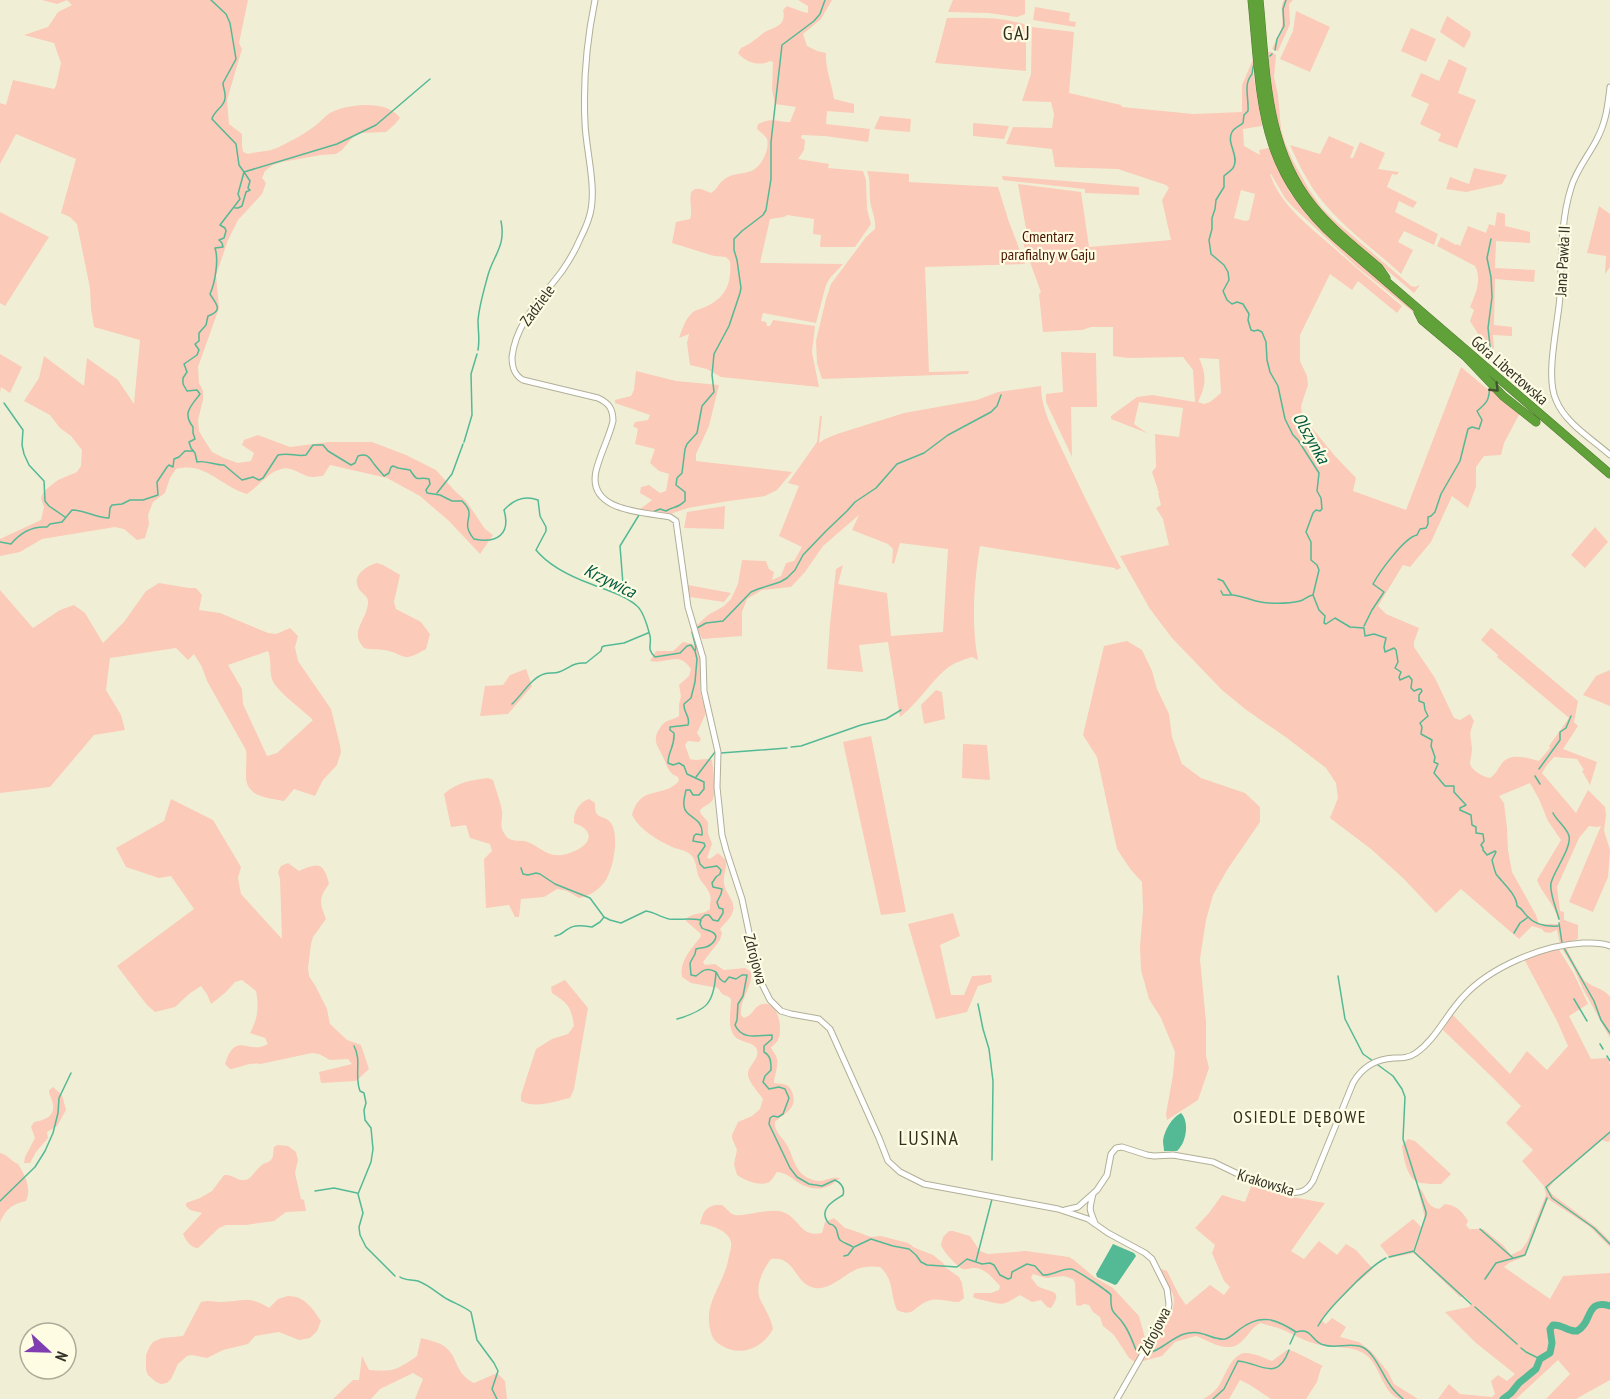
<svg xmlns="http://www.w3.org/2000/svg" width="1610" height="1399" viewBox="0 0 1610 1399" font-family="'PT Sans Narrow',sans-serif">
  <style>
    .green { fill: #fbcab8; fill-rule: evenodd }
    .water { fill: #54b995 }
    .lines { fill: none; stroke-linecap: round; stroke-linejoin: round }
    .stream { stroke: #54b995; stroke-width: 1.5 }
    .river { stroke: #54b995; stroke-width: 7 }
    .minor-casing { stroke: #b1af97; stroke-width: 7 }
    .highway-casing { stroke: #517a34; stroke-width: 9 }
    .minor { stroke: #fff; stroke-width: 5 }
    .highway { stroke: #61a13a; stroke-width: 8 }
    .oneway { stroke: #41532e }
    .labels { text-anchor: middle; stroke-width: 4.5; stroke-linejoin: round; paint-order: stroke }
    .park-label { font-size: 16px; fill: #4a1702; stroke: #fefce3 }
    .street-label { font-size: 16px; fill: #333229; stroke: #fefce3 }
    .water-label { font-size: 18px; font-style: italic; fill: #015941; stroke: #fefce3 }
    .neighbourhood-label { font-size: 18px; letter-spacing: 1.5px; fill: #33311d; stroke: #fefce3 }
    .quarter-label { font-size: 20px; letter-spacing: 1.5px; fill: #33311d; stroke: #fefce3 }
  </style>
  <rect width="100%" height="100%" fill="#f0efd6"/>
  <path class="green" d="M42 0H248L239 43 242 49 227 100 229 124 242 134V145L243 152 248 154C258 151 270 152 279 147 291 141 305 134 316 125 322 121 326 114 334 111 352 104 387 100 400 118L395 124 386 132 361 133 354 136 342 150 336 154 321 155 282 162 273 165 265 171 262 178 266 183 262 194 238 220 228 240 216 275 219 308 198 367 199 383 203 391V400L198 420 199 431 203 438 212 452 224 458 238 463 251 461 254 453 242 445 244 440 258 435 290 447 329 442H372L406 455 436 470 454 490 466 501 485 529 493 535 480 554 449 521 420 496 387 478 330 465 323 476C319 476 316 477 313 477 302 477 293 465 281 469 267 473 259 486 247 494 220 486 205 461 176 469L170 478 165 493 153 502 148 515 149 524 145 538 137 540 124 529 115 527 42 539 20 552 0 556V539L41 520 44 507 41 498 44 491 58 480 77 472 81 466 82 450 71 436 60 428 50 415 24 401 39 378 44 356 84 386 87 358 118 380 134 404 140 340 94 327 91 309 90 288 77 224 70 217 61 213 76 159 16 134 0 164V103L6 105 13 80 54 89 56 86 61 63 54 43 24 35 48 27 58 12 72 5 67 0 57 4Z
    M798 0H832L821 19 803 34 807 46 817 51 826 53C825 68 832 84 834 99L854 104V113L827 111 826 124 870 129 868 142 825 136 802 135 801 138 805 140 804 150 798 159 829 164 828 168 863 171 866 180 867 209 871 224 855 247H820L821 235 813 234 814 219 787 215 784 217 770 219 760 263 843 264 830 278 826 285 816 323 763 313 761 321 766 322 767 326H770L773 320 815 326 812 352 819 387 721 377 707 369 690 365 687 343 689 334 679 338C682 330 685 319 692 313 695 310 701 309 705 307 726 298 732 283 730 261L726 257 714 256 672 243 676 222 690 219C693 211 689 202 691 192L695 189H701L711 193C718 189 719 181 728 177 735 173 743 174 751 171 761 167 770 150 767 139 765 135 760 132 757 129L758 124C774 117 775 122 790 122L796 107 775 104 772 90 773 62 770 61C759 67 745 62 738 53L741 48C750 44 755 40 762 34 768 29 780 28 783 20 784 17 784 13 783 10L787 6 803 12 808 13V6Z
    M953 0H1025V14L1017 17 988 13 948 12Z
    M1284 0H1293L1289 4 1290 24 1278 51 1272 49C1275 42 1282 30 1282 25 1284 16 1279 9 1284 0Z
    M1035 7 1070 13 1069 21 1076 22 1075 27 1033 20Z
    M1296 11 1330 27 1310 72 1280 59 1293 31Z
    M1447 16 1471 32 1470 34 1471 35 1464 48 1440 32Z
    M947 18C973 18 1000 16 1026 25V71L935 63Z
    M1032 27 1074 32 1069 93 1121 105 1122 107 1193 114 1242 112V85L1254 57 1255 71 1253 72 1262 126 1243 129 1244 146 1260 155 1259 150 1269 148 1289 191 1307 215 1362 265 1429 322 1428 324 1357 267 1293 207 1285 198 1271 174H1270C1280 205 1310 227 1334 248 1356 268 1379 287 1402 306L1397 313 1358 281 1352 290 1330 274 1300 335V361L1307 376 1308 385 1301 406 1302 416 1335 456 1356 478 1353 491 1406 510 1461 367 1486 388 1498 393 1521 411 1504 443 1501 455 1484 456 1476 467V487L1468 508 1452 496 1431 542 1410 567 1403 565 1378 606 1386 614 1419 628 1414 642V647L1435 678 1454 718 1460 720 1470 714 1474 721C1468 737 1471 734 1472 749 1472 754 1470 760 1470 764 1472 771 1484 777 1490 778 1496 774 1498 769 1502 763 1511 752 1527 758 1539 761L1550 748 1549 746 1569 718 1497 657 1498 655 1481 640 1491 628 1578 701 1574 722 1578 726 1563 749 1597 762 1590 785 1582 771 1584 770 1577 759 1554 757 1547 765 1542 773 1576 813 1588 790 1605 807 1606 815 1604 831 1610 850 1608 877 1593 912 1569 902 1601 826 1597 827 1589 826 1579 838 1557 887 1560 911 1564 912V920L1578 925V939L1560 944 1557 930 1550 933 1544 932 1542 929 1532 926 1519 939 1461 889 1436 913 1404 879 1371 849 1330 818 1338 798 1336 783 1326 768 1287 738 1245 709 1222 690 1172 638 1150 609 1120 556 1169 545 1163 519 1156 508 1161 505 1158 493H1159L1152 472 1156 467 1155 434 1179 437 1183 408 1139 402 1134 424 1147 433 1111 419V416L1137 397 1152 395 1195 402 1193 370 1183 357 1128 358 1113 356V327H1091L1082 330 1043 332 1039 294 1041 292 1024 246 1022 236 1027 234 1018 184 1081 192 1089 247 1171 240 1162 200 1169 188 1166 185 1118 169 1055 167 1052 149 1006 144 1013 127 1052 128 1054 114 1051 102 1022 101 1031 74ZM1241 190 1255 194 1249 220 1245 221 1234 218ZM1199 358 1219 359 1221 393 1210 402 1204 404 1198 402C1206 385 1207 376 1199 358ZM1530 783 1539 799 1548 821 1561 840 1537 880C1542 894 1555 904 1558 920H1560L1559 924H1539L1536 915 1512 872 1508 850 1507 828 1504 803 1499 796Z
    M1411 28 1436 39 1426 62 1401 51Z
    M1268 52H1272L1276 55 1274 77 1278 95 1281 129 1285 143 1293 161 1310 191 1322 208 1333 219 1411 286 1415 287 1420 285 1414 293C1366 252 1300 206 1282 143 1273 114 1271 83 1268 52Z
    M1449 59 1467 68 1458 93 1476 100 1457 148 1438 141 1441 134 1420 124 1429 104 1411 96 1421 73 1439 81Z
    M880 116 911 119 910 132 874 129Z
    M973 123 1009 126 1004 139 973 136Z
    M1329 136 1354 147 1350 158H1353L1360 142 1385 153 1378 169 1399 172 1397 175 1392 174 1387 187 1417 202 1413 208 1399 201 1395 212 1438 234 1434 245 1404 231 1398 242 1413 250 1401 274C1375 250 1340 225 1319 197 1307 181 1298 163 1290 145L1320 154Z
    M1474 168 1507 175 1502 184 1466 192 1446 189 1450 177 1469 184Z
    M867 171 909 174V182L998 187 1009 222 1025 264 925 267 929 372 969 371 968 374 822 379 817 363 816 341 826 299 831 284 866 237 875 229C876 217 871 210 870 200 869 189 871 181 867 171Z
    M1002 176 1139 187V195L1085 193V189L1003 180Z
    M1599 206 1610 214V267L1605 274 1606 256 1587 253Z
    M0 212 49 237 5 306 0 303Z
    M1497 212 1505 214V226L1530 232V243L1496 241 1495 268 1535 270 1534 282 1495 279 1494 325 1512 327V336L1493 335 1494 349 1480 337 1470 321 1474 310 1470 307C1476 293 1482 280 1475 266L1437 246 1441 237 1456 245 1457 244 1460 246 1468 226 1486 233 1489 224 1495 226Z
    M1061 352 1096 353 1097 407H1071L1072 457 1046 402V394L1063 392Z
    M0 354 22 367 10 393 1 387 0 393Z
    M636 371 676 381 719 385 709 426 696 454V461L792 472 777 490 765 496 729 501 688 508 670 514 639 510 652 500 640 493 641 487 649 485 660 493 666 491 669 474 659 471 650 463 655 449 635 444 638 429 633 426 635 422 648 420 650 415 615 403V400L631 396 634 390Z
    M1041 386C1041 411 1055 433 1065 456 1083 494 1101 531 1121 568L1116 570 1115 568 980 546C974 581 971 625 978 660L972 657C963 660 953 663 946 669 929 684 918 703 900 717L888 642 859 645 863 672 827 669 830 624 836 569 843 565 838 584 887 593 891 636 943 632 948 549 900 543 894 564 892 563 893 549 888 544 852 530 859 515 823 546 805 572 791 587 762 590 747 599 742 612V636L702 639 696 626 708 615 724 606 731 599 738 584 742 560 766 561 769 569 774 572 772 580 781 576 786 563 794 561 802 547 779 536 799 486 788 483 817 442 820 416H822L819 443 825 439 837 434 904 413 977 400 998 392Z
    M725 506 724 529 684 528 687 512Z
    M1595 527 1608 542 1585 568 1571 555Z
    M377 563 383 565 400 575 394 602 396 609 421 622 430 634 426 649C400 664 407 654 384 650 377 649 370 650 364 648 349 632 366 621 368 604 369 596 363 595 359 589 351 576 366 566 377 563Z
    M159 583 189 588H196L202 595 199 610 220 613 268 633 276 634 290 628 298 636 295 647 298 661 331 709 340 745 341 752 337 765 323 780 315 796 294 789 284 801C265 797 245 797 246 774 246 765 247 758 246 750L207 681 202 667 194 654 188 660 176 648 110 658 106 690 121 715 125 730 94 735 50 787 0 793V590L33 628 60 610 74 605 85 613 103 643 124 622 146 591ZM268 651C272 660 269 670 272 679 274 689 304 711 313 720L277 753 267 756 243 704 242 689 228 665Z
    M688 585 731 593 724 602 690 597Z
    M1127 641 1142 650 1152 671 1157 689 1169 714 1172 737 1182 764 1201 778 1245 793 1260 807V822L1227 870 1213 895 1206 920 1200 959 1206 1022V1056L1209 1068 1198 1100 1167 1120 1166 1114 1173 1075 1175 1052 1161 1018 1149 999 1141 970 1140 946 1143 910 1142 882 1131 870 1117 849 1097 757 1083 735 1104 646Z
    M683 642 693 644C704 656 700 672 700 687 700 695 704 703 705 711V715L697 733 701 739 699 742 688 741 685 745 690 759C698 762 705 757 712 760 713 769 717 794 712 801 709 805 703 806 700 810L701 814 708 822V833L712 844 707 858 710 859 718 853 726 860C727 868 723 875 724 883 725 890 729 895 732 901 737 914 727 920 720 929L722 933 720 940 703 962 705 965 715 964 724 970 745 968 751 972C753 987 739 1000 741 1015L744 1018C754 1015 754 1005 763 1004 779 1001 783 1030 778 1040 777 1042 773 1046 771 1047 772 1051 775 1053 776 1056 780 1065 774 1075 774 1083 778 1084 784 1083 788 1086 791 1089 792 1091 793 1095 797 1109 783 1114 775 1122 774 1133 784 1138 788 1147 795 1161 795 1174 813 1180 823 1184 831 1175 840 1178 828 1190 814 1192 799 1183 791 1178 787 1173 777 1172 774 1176 771 1182 767 1183 758 1186 744 1180 737 1175L734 1164 737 1150 732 1138V1135L738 1122 752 1116 760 1109 763 1099C759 1093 749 1083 748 1075 747 1066 760 1059 757 1050 754 1040 736 1044 732 1032 728 1022 731 1010 731 999L729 997 722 994 718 988 691 983 682 977C679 960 692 949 701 936L700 933 686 921 687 918C694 912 704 915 710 909 709 904 712 900 710 895 708 887 701 883 698 875 696 868 696 859 690 854 685 850 677 849 672 847 656 839 641 831 632 815 640 784 663 799 679 781L678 777C667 773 667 764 662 755 660 750 657 747 656 742 655 737 657 732 660 728 665 719 672 721 679 716V705L681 696 679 685 689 676 691 669C678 650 667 665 650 661L656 651H673Z
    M526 669 532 686 508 714 480 716 485 686 503 685 510 675Z
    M1610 670V706L1583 695 1596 676Z
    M936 690 942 692 945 719 924 724 921 705Z
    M871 736 906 912 881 915 843 742Z
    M963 744 987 745 990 780 962 778Z
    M488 778 493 780C496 790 500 800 502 811 503 819 499 826 504 833 509 842 515 840 524 841 538 844 545 857 562 855 572 854 597 843 586 830 583 826 578 825 574 823 573 813 579 802 589 799L595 803C594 821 604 814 611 823 620 836 613 873 603 884 597 891 589 896 579 898L567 891 557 889 544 897 521 899 519 917H515L509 905 486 908 484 859 492 851 490 844 470 838 466 825 451 827 444 794C457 782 472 780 488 778Z
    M171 799 213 820 241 867 238 878 241 894 282 939 280 879 278 872 281 866 288 863 299 871C317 863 324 861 329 884 318 899 320 903 326 919L313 937 311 944 308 968 309 976 316 987 327 1009 330 1024 347 1040 361 1045 369 1069 356 1081 321 1083 319 1072 352 1064 348 1059 330 1060 319 1054 312 1053 260 1064C248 1062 241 1068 230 1069L225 1064C236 1029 248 1056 268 1044L265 1038 250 1033C258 1019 259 1006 256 991L242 980 235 982 226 992 211 1004 207 994 201 986 189 994 175 1007 155 1012 147 1005 117 966 194 909 171 876 159 878 126 867 116 848 164 821Z
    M953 913 960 936 940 945 951 995H964L972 976 991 975 992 982 978 986 967 1012 936 1019 908 924Z
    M1561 947H1566C1568 952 1582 978 1585 981 1593 988 1604 988 1610 997V1038L1583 989 1573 967Z
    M1558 948 1574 974 1588 1004 1569 1016 1591 1059 1607 1058 1610 1064V1140L1608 1142 1602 1140 1554 1181 1548 1189 1553 1195 1596 1227 1610 1241V1247L1589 1226 1548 1199 1525 1256 1509 1263 1504 1267 1550 1299 1563 1276 1610 1273V1380L1576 1399H1546L1570 1374 1558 1360 1516 1399H1438L1449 1384 1460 1394 1492 1397 1495 1394 1491 1381 1498 1375 1507 1381 1515 1374 1476 1343 1445 1312 1469 1307 1472 1303 1464 1296 1460 1297 1414 1253 1390 1258 1380 1245 1413 1219 1421 1227 1413 1250 1414 1252 1425 1220 1424 1214 1417 1186C1428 1194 1424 1206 1439 1209L1445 1204C1456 1205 1463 1212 1468 1221L1466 1225 1469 1229H1483L1503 1245 1511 1255 1521 1250 1527 1242 1546 1195 1544 1186 1522 1161 1533 1150 1506 1123 1521 1106 1491 1076 1443 1030 1452 1014 1510 1074 1527 1051 1547 1070 1568 1046 1557 1021 1524 959Z
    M565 980 588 1008 574 1089 570 1098C556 1101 535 1109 521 1101V1095L536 1049 552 1039 568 1034 574 1026C571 1007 569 1004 552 993L551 987Z
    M53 1087 62 1095 66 1110 57 1126 47 1132 48 1138 36 1152 30 1163H24L25 1157 35 1138 31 1127 34 1122C44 1120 55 1117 53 1104 52 1098 49 1096 49 1090Z
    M1408 1139 1415 1141 1451 1174 1441 1184C1435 1184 1428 1184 1421 1183 1407 1181 1404 1159 1402 1146Z
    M277 1145 288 1146 296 1152 298 1160 295 1173 301 1199 304 1200 306 1211 286 1212 274 1221 246 1225H226L219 1228 198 1248C191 1248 186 1241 183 1234L202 1213 190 1210 186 1206V1203L200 1198 212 1191 224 1175C232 1174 236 1180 243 1180 252 1181 255 1169 262 1165 264 1163 268 1163 271 1160 274 1157 273 1151 274 1147Z
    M0 1153C7 1154 11 1161 18 1164 25 1175 32 1189 26 1201 12 1204 6 1209 0 1222Z
    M1252 1184 1292 1197 1325 1203 1291 1251 1304 1259 1319 1241 1337 1255 1346 1244 1356 1250 1373 1269 1353 1286 1323 1317 1322 1321 1326 1324 1332 1318 1346 1327 1340 1337 1359 1342 1371 1351 1388 1372 1394 1384 1418 1399C1412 1399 1404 1399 1399 1399 1382 1392 1380 1365 1366 1355 1351 1344 1329 1349 1313 1343 1302 1340 1293 1334 1283 1330 1276 1327 1269 1326 1261 1323 1253 1326 1250 1333 1244 1339 1230 1356 1212 1342 1196 1336L1175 1342 1162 1356 1136 1363 1129 1358 1114 1335 1103 1326 1100 1317 1093 1312 1089 1305 1084 1304 1080 1306 1076 1305 1075 1283 1073 1279 1064 1276 1046 1278 1033 1274 1031 1278C1033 1279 1036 1285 1038 1286 1048 1293 1065 1288 1051 1308L1047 1307 1041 1300 1032 1302 1020 1295C1004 1304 1005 1306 987 1301 981 1299 978 1300 973 1297L974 1293H991L999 1290 1000 1286C993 1278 984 1267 973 1268 969 1268 967 1270 963 1269 957 1267 943 1251 941 1245L943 1237 949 1231H953L970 1236 980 1251 988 1254 1026 1251 1069 1257 1074 1260 1094 1277 1113 1288 1139 1316 1145 1338 1148 1342H1152C1161 1331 1178 1311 1173 1295 1172 1291 1168 1287 1166 1283 1164 1279 1162 1274 1161 1269L1167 1271 1179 1295 1186 1305 1210 1285 1224 1295 1230 1287 1224 1281 1212 1253 1215 1245 1195 1228 1209 1213 1222 1195 1245 1202Z
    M715 1205H722C725 1207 729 1212 732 1214 741 1219 768 1207 783 1212 800 1218 800 1238 822 1233L825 1222 834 1218 845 1228 852 1230 871 1237 881 1236 908 1243 915 1248 933 1255 943 1263 945 1267 959 1277 962 1283 964 1298 959 1302C949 1302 937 1297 928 1301 914 1306 914 1318 897 1310 890 1294 894 1279 880 1267 873 1266 865 1266 857 1269 843 1275 831 1290 815 1288 794 1285 796 1255 771 1259 762 1271 754 1288 761 1301 766 1311 771 1318 773 1329 764 1346 744 1356 726 1348 720 1345 715 1342 712 1336 701 1304 722 1289 728 1261 729 1255 732 1248 731 1242 728 1230 711 1225 700 1224 703 1213 704 1208 715 1205Z
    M288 1296C305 1296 312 1308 321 1321L317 1331 310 1338 299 1340 279 1332 255 1336 248 1344 223 1350 207 1358 192 1355 187 1356 178 1364 171 1379 167 1383 161 1384 156 1382 148 1375 146 1370V1355L150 1346 153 1342 162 1338 183 1336 201 1302C210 1300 213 1302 221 1302 242 1302 250 1295 269 1308L278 1299Z
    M421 1338C428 1340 438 1342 444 1346 460 1358 453 1372 474 1383L497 1373 505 1381 507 1399H415L423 1379 413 1373 380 1389 371 1399H333L353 1380H359L362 1356 369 1370C394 1372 397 1370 417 1356Z
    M1287 1350 1293 1351 1323 1366 1321 1368 1317 1382 1306 1399H1271L1250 1385 1240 1380 1229 1399H1203C1209 1396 1214 1392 1218 1387 1225 1377 1230 1356 1244 1353 1252 1352 1265 1358 1272 1361Z"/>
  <path class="water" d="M1181 1113C1190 1122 1186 1143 1177 1151H1164C1164 1148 1163 1144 1163 1141 1164 1131 1172 1117 1181 1113Z
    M1113 1244 1134 1253 1136 1256 1117 1284 1115 1285 1097 1277 1096 1274Z"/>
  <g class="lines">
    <path class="stream" d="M211 0 226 14 230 23 236 59 223 83C223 88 226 93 225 98 225 107 214 110 212 119L236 144 239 165 244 172 238 194 240 199 220 225 225 228 226 231 224 238 219 240 222 243 223 247 215 248C219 260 215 283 210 294 216 304 224 310 208 316L206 325 199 333V341L195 344 199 350 197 355 184 364 187 372 183 378V384L187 391 197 390 200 394C191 406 182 413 193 427V433L195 439 189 442 191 448 195 453 197 462C206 460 214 465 224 465L242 480 253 477 259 480 263 478 278 455C290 452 296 457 306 455L313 445H323L328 451 351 465 355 463 358 456C367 453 369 457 374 464 377 468 381 472 384 476L389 473 391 467 393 466 398 468 410 470C419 484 417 476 429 479L430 484 426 490 427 493 440 495 452 501H462C479 517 458 520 474 539 497 544 511 534 504 510 513 500 525 495 538 500L540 516 546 527V531L536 550C549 566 572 577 591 584 606 590 625 595 637 606 644 612 648 628 650 636 652 646 646 648 655 657L680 653 687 646 691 645 695 651
      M1275 50 1277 39 1284 26 1283 9 1286 0
      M1270 56 1272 54
      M1254 65 1253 67 1252 74C1243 85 1249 97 1248 111L1244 115 1243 123C1240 126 1234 128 1232 132 1226 143 1239 155 1234 166 1233 170 1228 172 1224 176V187L1216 200 1215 209 1212 218V229L1209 240 1211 254 1224 265 1228 272 1229 280 1223 291 1227 300 1232 304 1237 302 1243 304 1249 314 1248 320 1251 330 1254 331 1258 330 1262 332 1266 342 1267 360 1270 372 1278 386 1285 419 1293 435 1298 440 1319 473 1317 491 1321 498 1322 509 1320 511 1316 510 1313 513 1306 532 1311 542V560L1317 565 1319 570 1313 595 1319 610 1325 616 1324 623 1326 624 1335 618 1350 627 1364 628
      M235 208H238L242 206 246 192 250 190 248 188 250 181 244 172 337 144 376 125 430 79
      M1491 239 1487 258 1491 277 1492 297 1488 328 1491 355
      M478 350C480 340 478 331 478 321 479 306 484 290 488 275 494 254 506 246 501 221
      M4 403 23 430 22 445 24 454 29 465 44 481 45 501 49 506 65 517
      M464 442 472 415 471 374 477 354
      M437 493 452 474 463 444
      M653 512 660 509 666 511C674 506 677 509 685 501V492L676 485 677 478 682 473 685 449 687 444 697 433 702 406 714 392 712 375 714 354 729 326 740 293 741 288 737 260 734 250V239L742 231 763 215 766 210 771 179V142L782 45 814 21 820 14 825 0
      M0 542 11 544C20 533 32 526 47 527L50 524 62 522 72 510C85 510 96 518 109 518L110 508 112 505 122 504 130 500H143L158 495 157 482 167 467 169 465 173 467 174 459 179 457 185 451H193
      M1218 579 1223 581 1231 594
      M1221 591 1223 595C1227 595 1230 595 1233 595 1241 596 1248 599 1256 601 1268 604 1287 604 1300 601 1305 600 1307 596 1313 595
      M624 597 620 546 639 515
      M1364 626 1372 610 1384 592 1373 584C1380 571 1405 537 1417 535L1420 529 1426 528 1428 524V517L1431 516 1435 512 1441 494 1460 461 1468 429 1472 427 1479 429 1482 420 1477 411C1488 402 1489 400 1490 385
      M697 628 706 623 723 621 751 592 758 589 780 582 787 578 795 570 803 555 826 531 847 511 855 502 876 488 897 464 924 453 948 435 991 412 997 406 1001 395
      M1364 628 1365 636 1374 634 1386 638 1384 647 1385 652 1394 648 1396 650 1398 662 1395 668 1401 672 1399 677 1400 680 1409 676 1412 680 1411 688 1414 691 1419 689H1421L1422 691 1419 695V701L1424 703 1425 710 1428 716 1420 723 1422 727 1421 734 1432 740 1431 746 1435 757 1434 762 1438 764 1434 773 1445 786H1454V792L1466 805 1460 808V810L1471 815 1472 825 1476 827V833L1483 834 1484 841 1481 845 1483 848V850L1487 855 1495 851 1496 852 1492 860C1493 864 1494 869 1496 874 1503 883 1517 895 1517 906 1523 909 1523 912 1527 916 1535 925 1546 927 1558 926
      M692 632 696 648 695 651 697 659 695 682 691 698 684 704C683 713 691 716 688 725L670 727V730L674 733C675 747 668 751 668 763L673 765 679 763 684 766 687 774 704 782V789L699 795H693L690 790H686C685 795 683 801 684 806 685 818 704 817 702 835L696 834 694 836 693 841 704 843 705 846 698 856 700 864 704 868 717 866 721 870 720 874 716 877 712 883 713 887 722 889 721 894 717 902 719 908 723 909V913L718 921 713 920 709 915H705L701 919
      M512 704C522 695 531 678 544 674 549 672 554 674 559 672 570 668 573 662 586 663L601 651 602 647 604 646 624 643 648 633
      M791 747 801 746 861 725 886 719 901 710
      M721 753 787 748
      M1539 769 1560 740V732L1566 728 1571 716
      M1535 776 1540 784
      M696 777 715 752
      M1553 813C1557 821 1567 828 1569 836 1572 847 1554 871 1551 883 1549 892 1557 911 1559 919
      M521 868 523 874 528 875 536 873 540 874 555 884 590 898 604 917 610 920 621 923 646 911C654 912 660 917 669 919 680 920 690 918 700 920
      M701 920 700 924 702 928C705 930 709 930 712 932 721 936 712 945 706 947 703 948 699 948 696 949L695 954 690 963 691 975 696 976C703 970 707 967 716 972 719 976 719 981 725 982L729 977 736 979 742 975H747L743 996 738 1004 737 1020 735 1025C742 1041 759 1035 772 1035V1039L764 1046V1052C771 1056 771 1062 771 1070L765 1076 763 1082 769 1089 779 1087 785 1089 789 1098 783 1114 778 1117 773 1116 770 1118 769 1124 790 1168 797 1177 809 1184 822 1186 835 1180C841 1183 845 1188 843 1195 835 1200 819 1208 827 1221 832 1228 829 1221 835 1227 838 1230 837 1237 840 1240 843 1243 849 1244 853 1247
      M1559 923 1562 943
      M1514 933 1520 923 1527 918
      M555 936C564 934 562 932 568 929 575 924 585 926 592 927L600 922 604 917
      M1564 948 1594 1001 1601 1020 1610 1033
      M1338 976 1345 1019 1363 1054 1373 1061
      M1574 999 1587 1021
      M978 1004 983 1029 989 1049 993 1081 992 1160
      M677 1019C707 1010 714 1004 716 972
      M1600 1044 1603 1049
      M354 1046C362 1060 354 1076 360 1091L364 1093 366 1103 364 1110 365 1120 371 1128 373 1149 371 1162 358 1194 363 1213 359 1227 360 1235 366 1247 395 1276
      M1607 1056 1610 1061
      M1378 1065 1393 1076 1402 1089 1405 1097 1403 1139 1426 1212V1215L1414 1251
      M1610 1132 1546 1187 1552 1198 1594 1228 1610 1244
      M315 1191 334 1188 357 1193
      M0 1201 35 1167 45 1151 53 1133 58 1113 59 1098 71 1073
      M1480 1229 1513 1258
      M1414 1252 1471 1304
      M844 1256 848 1255 854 1247 871 1239 893 1246 909 1249 916 1255 921 1262 927 1265 957 1267 967 1259 982 1264 990 1263 994 1265 1000 1275 1008 1279 1011 1278 1012 1272 1027 1264 1035 1266 1043 1275C1053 1276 1061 1268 1071 1269 1075 1269 1108 1291 1111 1295 1110 1317 1116 1311 1125 1326 1130 1334 1133 1342 1136 1350L1141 1353
      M1389 1257 1414 1251
      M976 1261 992 1199
      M400 1277C406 1281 412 1279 418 1281 429 1285 437 1293 447 1299 456 1304 463 1306 471 1312L477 1340 494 1363 498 1371 492 1389 497 1399
      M1485 1279 1496 1263 1525 1255 1547 1198
      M1475 1307 1517 1344
      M1318 1326C1328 1308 1343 1296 1356 1282 1366 1273 1374 1264 1386 1258
      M1290 1344 1295 1333
      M1521 1348 1526 1352 1540 1359
      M1146 1353C1158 1353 1171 1338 1184 1334 1202 1328 1212 1341 1225 1339 1230 1338 1236 1332 1240 1329 1261 1313 1276 1319 1296 1332 1313 1327 1311 1342 1324 1345 1336 1349 1350 1342 1362 1347 1376 1353 1383 1378 1393 1389 1396 1393 1400 1396 1403 1399
      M1213 1399 1224 1389 1238 1361C1261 1363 1277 1383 1289 1350"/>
    <path class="river" d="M1503 1399 1511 1393 1519 1383 1536 1369 1540 1359 1550 1353 1552 1343 1550 1329 1553 1325C1562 1324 1568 1332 1577 1331 1593 1323 1585 1298 1610 1306"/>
    <defs>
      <path id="minor" d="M595 0C587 39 583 83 585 123 586 151 597 187 590 214 588 223 584 231 580 239 575 251 569 261 562 271 542 298 516 322 512 357 512 367 514 375 523 380L598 398C609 403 613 409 613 421 609 438 600 454 596 471 587 512 644 512 670 517L676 521 688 607 703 658 704 691 718 752 717 787 722 835 726 850 742 899 752 947 761 982 770 1000 781 1011 791 1014 819 1019 830 1029 879 1138 888 1161 900 1172 924 1184 1058 1209 1088 1219 1108 1233 1145 1253 1152 1259 1167 1289 1169 1304 1168 1310 1117 1399
        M1610 87C1608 105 1606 122 1597 139 1589 155 1576 170 1571 188 1560 223 1562 260 1560 296 1558 325 1545 376 1556 400 1565 423 1592 439 1610 455
        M1093 1194C1089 1211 1089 1208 1095 1223
        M1065 1210 1078 1207 1097 1190 1107 1175 1111 1154 1116 1148 1122 1147 1147 1155 1154 1156 1173 1155 1213 1162 1240 1175 1290 1192C1300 1194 1307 1191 1313 1181L1353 1083C1362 1067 1375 1059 1394 1058 1402 1058 1409 1058 1416 1053 1436 1039 1446 1015 1463 997 1490 967 1543 945 1583 943 1593 943 1601 942 1610 946"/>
      <path id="highway" d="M1252 0C1262 98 1257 168 1337 239L1610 474
        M1259 0C1266 71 1265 147 1312 205 1331 229 1356 248 1379 268L1386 278
        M1418 312 1422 320 1465 356 1503 396 1536 422"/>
    </defs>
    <use href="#minor" class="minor-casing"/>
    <use href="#highway" class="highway-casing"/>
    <use href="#minor" class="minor"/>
    <use href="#highway" class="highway"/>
  </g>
  <defs><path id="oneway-chevron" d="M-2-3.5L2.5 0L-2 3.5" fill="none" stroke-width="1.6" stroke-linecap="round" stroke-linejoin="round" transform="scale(1.5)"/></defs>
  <use class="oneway" href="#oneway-chevron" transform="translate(1495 388) rotate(44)"/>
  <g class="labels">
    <g class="park-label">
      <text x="1048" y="242">Cmentarz<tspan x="1048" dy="18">parafialny w Gaju</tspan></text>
    </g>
    <g class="street-label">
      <text transform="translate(1562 261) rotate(-87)" y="6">Jana Pawła II</text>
      <text transform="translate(537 305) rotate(-54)" y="6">Zadziele</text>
      <text transform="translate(1510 370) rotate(41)" y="6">Góra Libertowska</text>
      <text transform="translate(756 959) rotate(75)" y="6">Zdrojowa</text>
      <text transform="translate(1266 1182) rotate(17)" y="6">Krakowska</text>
      <text transform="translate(1154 1331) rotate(-63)" y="6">Zdrojowa</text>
    </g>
    <g class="water-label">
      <text transform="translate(1311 438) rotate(60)" y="6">Olszynka</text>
      <text transform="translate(610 581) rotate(26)" y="6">Krzywica</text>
    </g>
    <g class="neighbourhood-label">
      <text x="1300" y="1123">OSIEDLE DĘBOWE</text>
    </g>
    <g class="quarter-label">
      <text x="1017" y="40">GAJ</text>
      <text x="929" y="1145">LUSINA</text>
    </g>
  </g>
  <g transform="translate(48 1351) rotate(112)"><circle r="28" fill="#fefce3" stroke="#adab99" stroke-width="1.5"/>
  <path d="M0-4.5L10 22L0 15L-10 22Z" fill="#7f3db1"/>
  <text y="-9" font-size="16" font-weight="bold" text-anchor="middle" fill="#333229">N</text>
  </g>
</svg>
